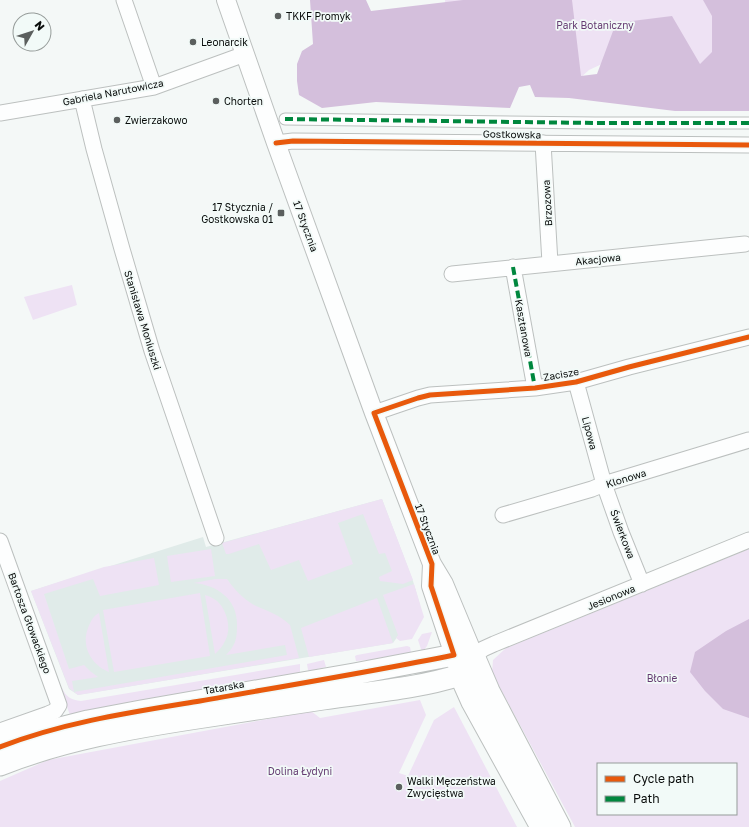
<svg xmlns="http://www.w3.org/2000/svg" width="749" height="827" viewBox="0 0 749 827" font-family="'Golos Text',sans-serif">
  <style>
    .built { fill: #e0ebe9 }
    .green { fill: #eee2f4; fill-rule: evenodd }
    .water { fill: #d4bfdc }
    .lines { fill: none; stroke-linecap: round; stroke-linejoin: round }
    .pedestrian-casing { stroke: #bcc0bf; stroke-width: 13 }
    .minor-casing { stroke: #bcc0bf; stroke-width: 17 }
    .tertiary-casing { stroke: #bcc0bf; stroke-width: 20 }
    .secondary-casing { stroke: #bcc0bf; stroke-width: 23 }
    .pedestrian { stroke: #fdfefe; stroke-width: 11 }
    .minor { stroke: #fdfefe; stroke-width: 15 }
    .tertiary { stroke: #fdfefe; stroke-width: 18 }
    .secondary { stroke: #fdfefe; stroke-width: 21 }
    .quiet { stroke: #00873e; stroke-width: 4; stroke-dasharray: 8 4; stroke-linecap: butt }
    .cycleway-casing { stroke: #f2faf8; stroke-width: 8 }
    .cycleway { stroke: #e8590c; stroke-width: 5 }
    .poi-dot { fill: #5b5f5e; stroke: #f2faf8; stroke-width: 1.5 }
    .labels { text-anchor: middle; stroke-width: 3.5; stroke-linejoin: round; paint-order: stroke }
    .poi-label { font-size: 10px; fill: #090c0b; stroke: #f2faf8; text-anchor: start }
    .park-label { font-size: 10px; fill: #653c72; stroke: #f2faf8 }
    .street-label { font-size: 10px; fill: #090c0b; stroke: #f2faf8 }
  </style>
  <rect width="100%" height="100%" fill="#f4f8f7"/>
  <path class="built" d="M382 499 413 581 420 605 393 643 78 695 69 689 31 591 203 537 206 547Z"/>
  <path class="green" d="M445 0H714L716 55 698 67 602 64 589 70 579 79 447 18Z
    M72 285 77 305 33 320 24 297Z
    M382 499 413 580 403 584 380 581 379 577 392 571 385 553 379 554 363 514 338 523 353 564 308 581 299 560 271 570 259 544 229 554H226L222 543Z
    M211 549 215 576 171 582 167 556Z
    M749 549V827H575L492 673 493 660 506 648ZM598 764H736V814H598Z
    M154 558 159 585 100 596 93 579 44 594 69 669 84 665 90 671 98 677 72 681 74 692 287 655 285 645 226 655C230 651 233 647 235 642 237 636 237 630 237 624 237 599 217 585 194 583L215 579H227C235 590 242 598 254 605 267 611 280 615 290 625L299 658 78 695 69 688 31 591 104 567Z
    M414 584 424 617 412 639 400 641 396 638 398 635 383 595Z
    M200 593 210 656 114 672 103 610Z
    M205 595C209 596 213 598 217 601 227 610 232 629 225 641 223 646 219 650 215 654Z
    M377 598 393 643 309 657 301 628Z
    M99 613 109 672C91 665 81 646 88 628 91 621 93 616 99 613Z
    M432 632 427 646 422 652 418 640 422 634Z
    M407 646 410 647 412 657 356 661 355 656 357 655Z
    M324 660 326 667 309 671 308 670 307 664Z
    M300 664V675L0 735 54 718 70 715 60 688H62C66 697 71 700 81 701Z
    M420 700 426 715 399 773 408 776 434 720 454 707 517 827H0V781L48 760 311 711 320 718Z"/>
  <path class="water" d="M310 0H366L371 11 463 0H572L581 76 597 74 616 23 672 16 700 64 712 52V16L703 0H749V111H675L569 98 535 97 530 85 519 87 510 108 376 102 322 108 299 95 297 81V64L302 51 313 44Z
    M749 619V718L723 709 705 691 690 672 695 652 726 631Z"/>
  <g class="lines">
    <defs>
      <path id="pedestrian" d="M285 119 595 123H749"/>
      <path id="minor" d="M124 0 154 87
        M82 99 94 149 122 249 152 351 216 538
        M0 113 154 87 245 54
        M276 143 293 141 749 145
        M543 143 550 263
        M513 267 535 388
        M452 274 745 244
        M576 382 604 484 621 532 642 584
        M374 413 418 398 430 395 535 388 576 382 629 367 749 337
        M503 515 592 489 604 484 749 440
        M0 541 59 705 55 711 48 714 0 731
        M474 656 483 649 494 644 749 540"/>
      <path id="tertiary" d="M226 0 276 143 374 413 432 564 444 584 474 656 466 667
        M432 564 431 586 451 646 458 668"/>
      <path id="secondary" d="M0 747 37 734 88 721 141 711 354 674 454 655 474 656 489 691 560 827
        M0 765C63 740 131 728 197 718 239 712 281 705 323 699 369 692 416 689 460 675L472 702 541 827"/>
    </defs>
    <use href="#pedestrian" class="pedestrian-casing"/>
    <use href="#minor" class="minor-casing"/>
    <use href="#tertiary" class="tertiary-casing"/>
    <use href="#secondary" class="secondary-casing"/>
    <use href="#pedestrian" class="pedestrian"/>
    <use href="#minor" class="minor"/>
    <use href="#tertiary" class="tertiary"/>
    <use href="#secondary" class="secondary"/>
    <path class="quiet" d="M285 119 595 123H749
      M513 267 535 388"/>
    <defs>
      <path id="cycleway" d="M276 143 293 141 749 145
        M0 747C64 722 133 712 200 701 285 686 370 672 454 655L431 586 432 564 374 413 418 398 430 395 535 388 576 382 629 367 749 337"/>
    </defs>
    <use href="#cycleway" class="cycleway-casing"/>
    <use href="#cycleway" class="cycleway"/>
  </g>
  <g class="poi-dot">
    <circle cx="278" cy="16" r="4"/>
    <circle cx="193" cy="42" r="4"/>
    <circle cx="216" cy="101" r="4"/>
    <circle cx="117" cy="120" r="4"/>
    <rect x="277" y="209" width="8" height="8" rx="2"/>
    <circle cx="399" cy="787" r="4"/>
  </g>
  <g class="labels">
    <g class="poi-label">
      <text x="286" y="20">TKKF Promyk</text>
      <text x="201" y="46">Leonarcik</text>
      <text x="224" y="105">Chorten</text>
      <text x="125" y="124">Zwierzakowo</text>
      <text x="273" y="211" text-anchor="end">17 Stycznia /<tspan x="273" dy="12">Gostkowska 01</tspan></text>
      <text x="407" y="785">Walki Męczeństwa<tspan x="407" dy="12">Zwycięstwa</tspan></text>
    </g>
    <g class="park-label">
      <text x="595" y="29">Park Botaniczny</text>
      <text x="662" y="682">Błonie</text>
      <text x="300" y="775">Dolina Łydyni</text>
    </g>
    <g class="street-label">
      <text transform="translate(113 92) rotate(-11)" y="4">Gabriela Narutowicza</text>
      <text transform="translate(512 134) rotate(1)" y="4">Gostkowska</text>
      <text transform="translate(547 203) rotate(-93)" y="4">Brzozowa</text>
      <text transform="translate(306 226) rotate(70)" y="4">17 Stycznia</text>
      <text transform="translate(598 259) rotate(-6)" y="4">Akacjowa</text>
      <text transform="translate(143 320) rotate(73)" y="4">Stanisława Moniuszki</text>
      <text transform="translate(524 328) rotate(80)" y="4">Kasztanowa</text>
      <text transform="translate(561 374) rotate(-10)" y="4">Zacisze</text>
      <text transform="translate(590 433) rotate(75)" y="4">Lipowa</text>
      <text transform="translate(626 478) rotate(-17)" y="4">Klonowa</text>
      <text transform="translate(428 529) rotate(69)" y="4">17 Stycznia</text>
      <text transform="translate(623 534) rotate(69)" y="4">Świerkowa</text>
      <text transform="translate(611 597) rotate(-22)" y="4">Jesionowa</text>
      <text transform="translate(30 623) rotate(70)" y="4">Bartosza Głowackiego</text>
      <text transform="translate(224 687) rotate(-10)" y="4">Tatarska</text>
    </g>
  </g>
  <rect x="597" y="763" width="140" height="52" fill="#f2faf8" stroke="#959b99"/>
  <rect x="605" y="776" width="20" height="6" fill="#e8590c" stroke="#959b99"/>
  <text x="633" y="783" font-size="12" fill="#090c0b">Cycle path</text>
  <rect x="605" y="796" width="20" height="6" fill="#00873e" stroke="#959b99"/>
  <text x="633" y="803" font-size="12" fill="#090c0b">Path</text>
  <g transform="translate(32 32) rotate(51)"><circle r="19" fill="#f2faf8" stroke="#959b99"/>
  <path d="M0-3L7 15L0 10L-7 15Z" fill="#5b5f5e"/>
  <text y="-6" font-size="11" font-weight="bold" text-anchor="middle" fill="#090c0b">N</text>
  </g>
</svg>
